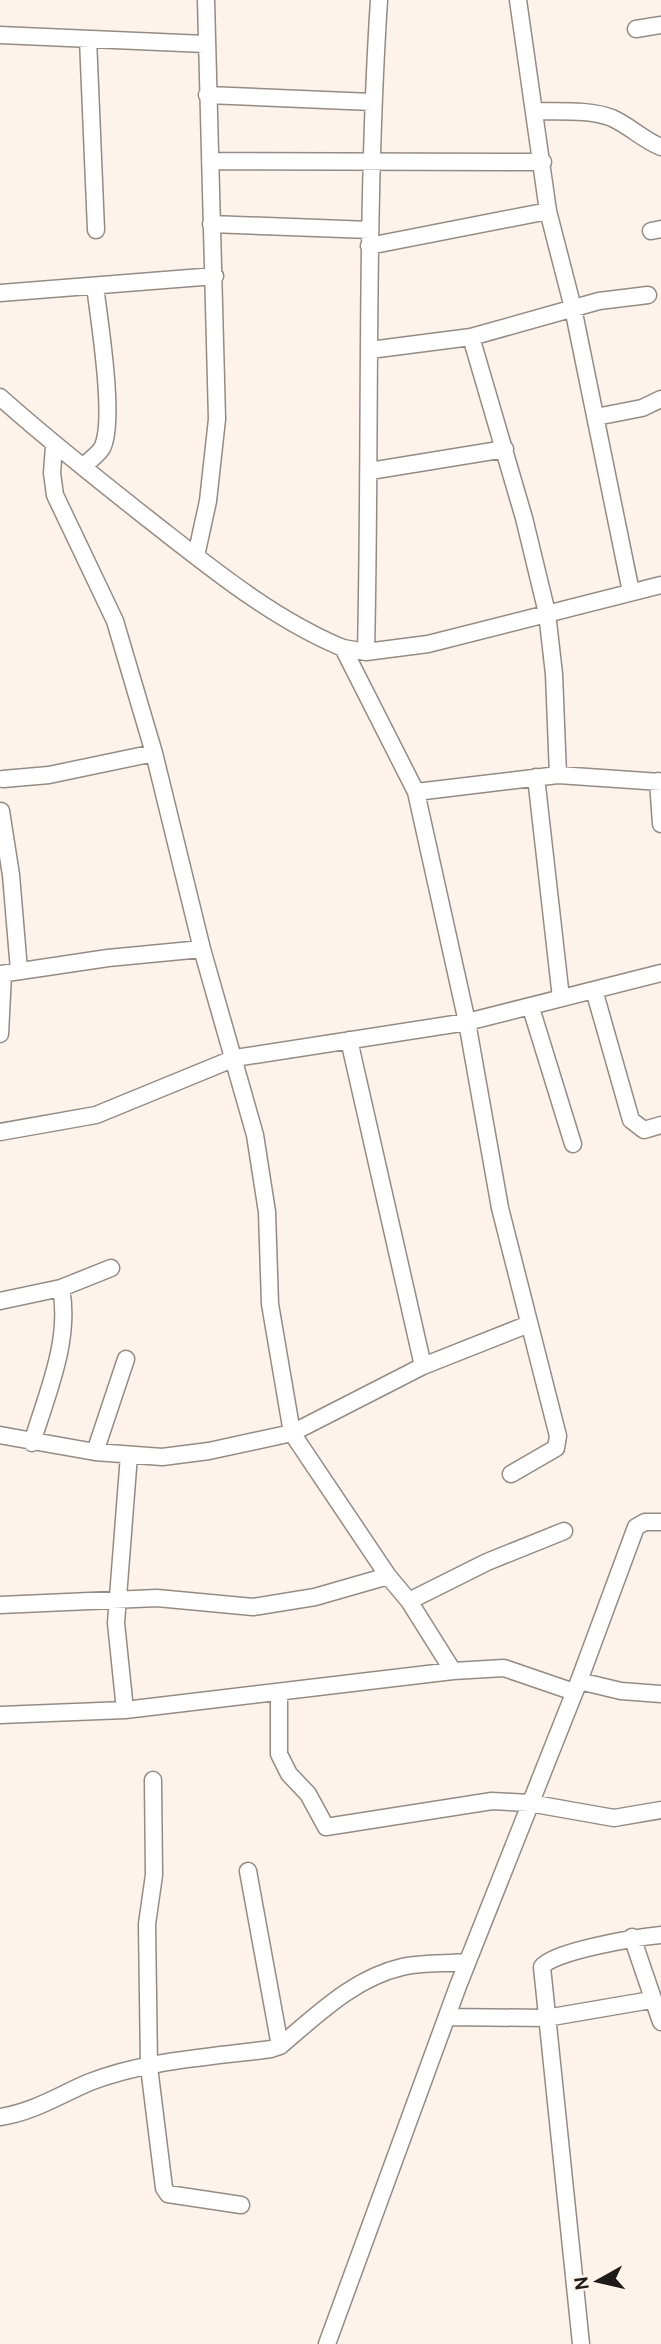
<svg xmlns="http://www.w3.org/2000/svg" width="661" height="2344" viewBox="0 0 661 2344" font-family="Cabin,sans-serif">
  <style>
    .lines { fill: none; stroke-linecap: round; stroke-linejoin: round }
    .minor-casing { stroke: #948b84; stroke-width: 19 }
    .minor { stroke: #fff; stroke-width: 16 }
  </style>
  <rect width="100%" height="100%" fill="#fdf3eb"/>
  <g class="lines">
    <defs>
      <path id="minor" d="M518 0 548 211 573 308 631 592
        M636 29 661 25
        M0 35 205 44
        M88 39 96 230
        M207 95 372 102
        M534 111C559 112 589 109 612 118 630 126 643 140 661 147
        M210 161 543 162
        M211 224 370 230
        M651 231 661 229
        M369 246 548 211
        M0 293 215 276
        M471 337 524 518 547 613 554 674 558 775
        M370 350 471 337 599 301 648 295
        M0 397C49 441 100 481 152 522 211 568 273 619 343 648L416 792 467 1022 500 1208 558 1436 556 1448 511 1474
        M596 417 642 408 661 399
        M54 446 52 473 55 495 115 621 154 753 202 949 255 1135 267 1212 270 1304 292 1433 388 1576 409 1601 453 1671
        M83 467C88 461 98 455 102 448 116 422 99 319 95 286
        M370 471 505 449
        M196 556 208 501 217 419 206 0
        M343 648 366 652C371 434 365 217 379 0
        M366 652 428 644 661 585
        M536 777 561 998
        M3 779 49 775 154 753
        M658 781 661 824
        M416 792 558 775 661 782
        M1 811 11 875 19 970
        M0 974 108 958 202 949
        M594 990 631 1120 644 1130 661 1125
        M531 1008 573 1144
        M0 1034 3 974
        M349 1040 423 1366
        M0 1132 96 1115 235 1058 467 1022 661 973
        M0 1301 61 1288 111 1268
        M0 1435 95 1452 162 1457 209 1451 292 1433 423 1366 529 1324
        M32 1443C47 1393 71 1341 61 1288
        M95 1452 126 1359
        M409 1601 487 1562 564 1531
        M0 1605 157 1598 253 1607 315 1597 388 1576
        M579 1681 621 1691 661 1694
        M279 1693V1754L289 1774 308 1794 326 1827 492 1801 529 1803 614 1818 661 1810
        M125 1710 116 1623 129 1455
        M0 1715 125 1710 453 1671 504 1668 574 1692
        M153 1780 154 1875 147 1924 149 2067 164 2188 168 2194 241 2205
        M248 1871 280 2046
        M632 1937 661 2022
        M447 2017 546 2018 651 2000
        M0 2117C34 2112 59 2095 90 2082 146 2060 212 2057 271 2049L280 2046C317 2015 354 1978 402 1967 423 1962 446 1964 467 1962
        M327 2344 458 1986 579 1681 636 1527 645 1522H661
        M581 2344 542 1967C552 1951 640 1937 661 1935"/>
    </defs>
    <use href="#minor" class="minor-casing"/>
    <use href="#minor" class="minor"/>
  </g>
  <g transform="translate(598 2281) rotate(262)" stroke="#fdf3eb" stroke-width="5" paint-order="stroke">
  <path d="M0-5L12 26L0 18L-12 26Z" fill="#1e1b18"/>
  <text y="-10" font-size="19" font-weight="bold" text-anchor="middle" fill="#1e1b18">N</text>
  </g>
</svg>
